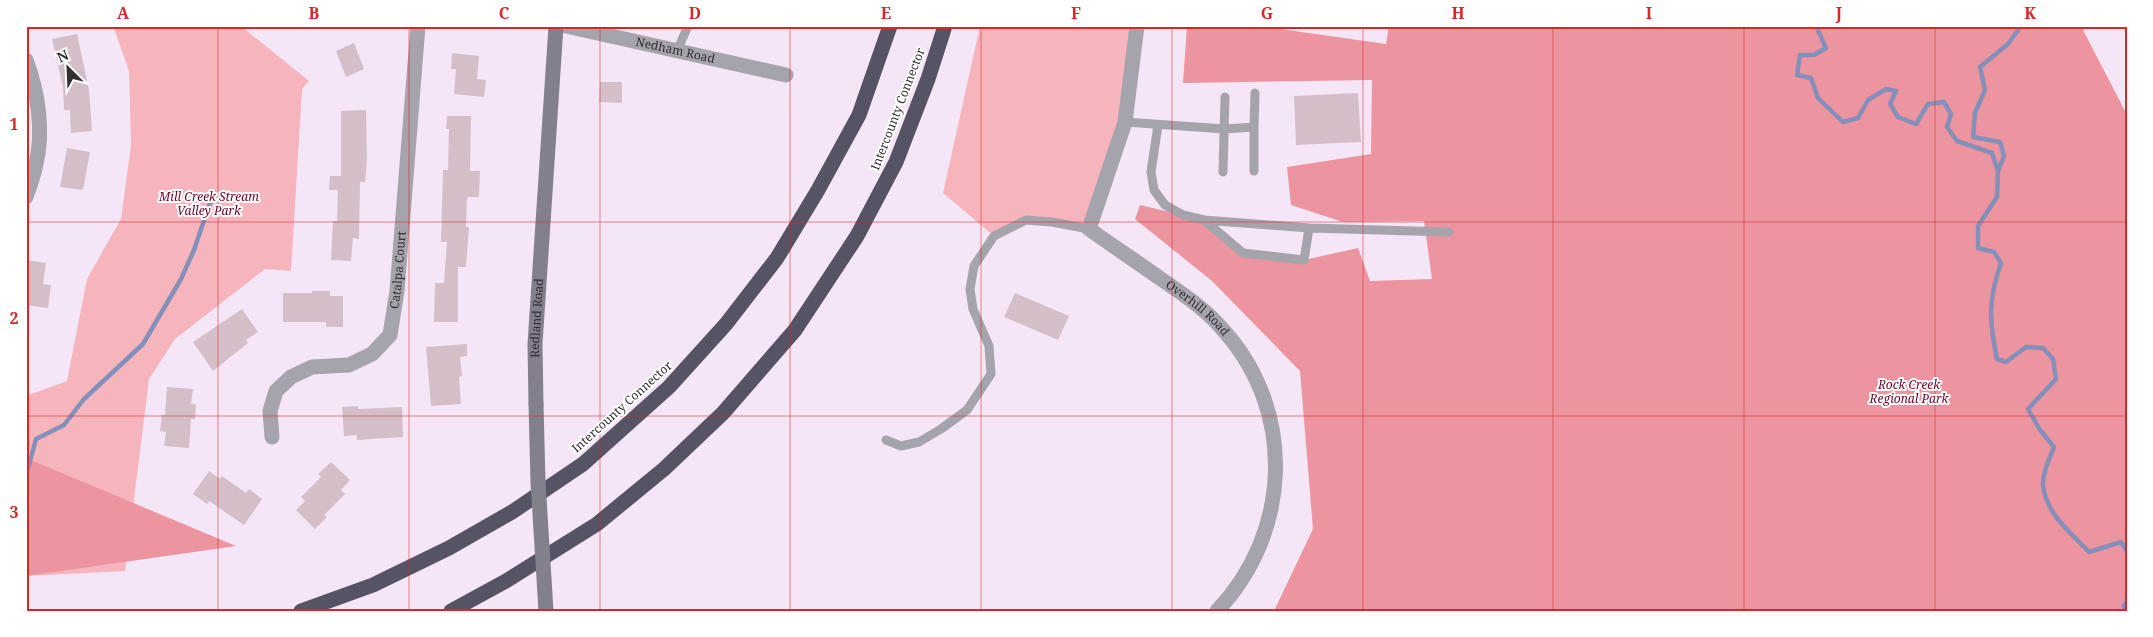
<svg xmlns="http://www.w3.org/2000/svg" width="2153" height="637" viewBox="0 0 2153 637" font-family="'Noto Serif',serif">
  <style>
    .green { fill: #f6b5bc }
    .forest { fill: #ec949f }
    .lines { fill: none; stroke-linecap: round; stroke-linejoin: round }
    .stream { stroke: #8490ba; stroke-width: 4.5 }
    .building { fill: #d4bfc9 }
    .lane { stroke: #a5a3ac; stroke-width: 9 }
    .street { stroke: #a5a3ac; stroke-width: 15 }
    .secondary { stroke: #83808d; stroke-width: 15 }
    .highway { stroke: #565364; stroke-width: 15 }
    .secondary-bridge { stroke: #83808d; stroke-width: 15 }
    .grid { fill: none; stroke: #d62828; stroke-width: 1; stroke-opacity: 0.55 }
    .labels { text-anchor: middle; stroke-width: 4; stroke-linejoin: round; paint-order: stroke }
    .street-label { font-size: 12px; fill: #322c33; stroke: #fff }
    .park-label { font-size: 12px; font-style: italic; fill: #6c0023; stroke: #fff }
    .neatline { fill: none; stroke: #d62828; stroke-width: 2 }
    .grid-label { font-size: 16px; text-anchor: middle; font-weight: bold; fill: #d62828 }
  </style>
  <rect width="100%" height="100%" fill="#f5e6f7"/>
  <path class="green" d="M113 26H241L309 81 302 89 291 271 265 269 175 339 149 379 125 571 26 576V396L67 381 87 279 121 219 131 145 129 71Z
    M980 26H1137L1125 122 1089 229 1026 220 994 236 943 193Z"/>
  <path class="forest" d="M1187 26H1260L1386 44 1389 26H2081L2127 115V611H1274L1313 529 1300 371 1212 281 1135 219 1140 205 1204 220 1244 253 1304 260 1358 248 1370 281 1432 279 1424 221 1343 222 1291 205 1287 167 1371 154 1372 80 1183 83Z
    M26 458 236 546 26 576Z"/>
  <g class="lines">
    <path class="stream" d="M1800 26H1807
      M1816 26 1826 48 1814 55H1800L1797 75 1811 78 1818 98 1843 122 1858 118 1868 100 1886 89 1896 91 1890 104 1898 117 1916 124 1928 104 1944 102 1951 114 1947 127 1957 141 1992 153 1998 171 1997 197 1978 226V248L1994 252 2001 263C1988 300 1989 321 1997 359L2006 362 2026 347 2043 348 2053 359 2056 379 2028 409 2040 430 2054 447C2050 457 2042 473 2043 485 2046 514 2071 533 2089 552L2121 542 2127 551
      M1998 171 2004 156 2000 142 1973 137 1975 113 1985 90 1980 67 2008 44 2021 26
      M26 476 36 439 64 425 84 399 143 344 181 279 194 250 211 200
      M2126 611 2124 606 2127 601"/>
  </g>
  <path class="building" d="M77 34 89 90 92 131 71 133 70 110H64L63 87 52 39Z
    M354 43 364 69 346 77 336 51Z
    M452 53 479 56 477 79 486 80 484 97 454 94 456 69H451Z
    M600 82H622V103L599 102Z
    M1358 93 1361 142 1296 145 1294 96Z
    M366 110 367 160 365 182H360L359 239 353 238 351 261 331 260 333 221H337L338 190H329L330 176H341V111Z
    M447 116H471L470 171H480L479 197H467L466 227H469L466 267H458V322H434L435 283H444L447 242H441L443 170H448L449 129H446Z
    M67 148 90 152 83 190 60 187Z
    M26 260 46 263 43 284 51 285 48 308 26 305Z
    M312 291H330V296H343V327H326V322H283V293H312Z
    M1015 293 1069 316 1058 340 1004 317Z
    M242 309 258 332 246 340 248 343 213 371 193 342Z
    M467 344V356L460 357 462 376 459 377 461 404 431 406 426 347Z
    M167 387 193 389 191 404H196L195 419H191L189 448 164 446 166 432 160 431 162 415H165Z
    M358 406V409L402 407 403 437 357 440V435L344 436 342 407Z
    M331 462 350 480 341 490 345 494 324 515 327 517 315 529 296 510 305 501 301 497 321 477 318 474Z
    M209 471 220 479 222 476 246 493 249 489 262 499 244 525 209 501 207 504 193 494Z"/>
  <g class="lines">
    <path class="lane" d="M677 51 688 26
      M1125 122 1225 129 1254 127 1255 93
      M1158 125 1151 172 1154 190 1165 205 1183 215 1204 220 1309 228 1449 232
      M1254 127V171
      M1223 172 1225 97
      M1204 220 1243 253 1304 260 1309 228
      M886 440 901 446 919 442 941 429 967 410 991 374 989 346 973 309 970 289 974 266 994 236 1026 220 1052 222 1089 229"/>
    <g class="street">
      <path id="s1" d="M566 26 786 75"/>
      <path id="s2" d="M1137 26 1125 122 1089 229C1113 246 1137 262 1161 279 1184 295 1207 310 1225 332 1296 413 1291 533 1217 611"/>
      <path d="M26 60C38 92 44 131 36 164 34 175 30 186 26 197"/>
      <path id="s3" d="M272 437 270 411 276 391 291 377 312 367 349 365 372 354 390 335 397 291 418 26"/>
    </g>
    <path class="secondary" id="s4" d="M536 404 535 344 556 26"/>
    <path class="highway" d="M301 611 373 585 449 548 512 512 583 464 669 387 726 324 777 258 818 190 859 115 890 26
      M451 611 506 581 597 524 664 469 723 413 795 330 857 236 896 162 928 79 945 26"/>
    <path class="secondary-bridge" d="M536 404 538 482 546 611"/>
  </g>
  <path class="grid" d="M218 26V611M409 26V611M600 26V611M790 26V611M981 26V611M1172 26V611M1363 26V611M1553 26V611M1744 26V611M1935 26V611M26 222H2127M26 416H2127"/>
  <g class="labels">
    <g class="street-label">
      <text dy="4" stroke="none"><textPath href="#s1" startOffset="112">Nedham Road</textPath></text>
      <text transform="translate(898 109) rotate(-69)" y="4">Intercounty Connector</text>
      <text dy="4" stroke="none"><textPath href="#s3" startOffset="245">Catalpa Court</textPath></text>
      <text dy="4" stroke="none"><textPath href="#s2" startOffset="344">Overhill Road</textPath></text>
      <text dy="4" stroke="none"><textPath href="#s4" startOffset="86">Redland Road</textPath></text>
      <text transform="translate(622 407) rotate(-42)" y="4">Intercounty Connector</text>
    </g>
    <g class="park-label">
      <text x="209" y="201">Mill Creek Stream<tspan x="209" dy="14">Valley Park</tspan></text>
      <text x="1909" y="389">Rock Creek<tspan x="1909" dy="14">Regional Park</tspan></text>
    </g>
  </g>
  <rect width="2153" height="637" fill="none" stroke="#ffffff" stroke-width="55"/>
  <g transform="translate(68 68) rotate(336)" stroke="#ffffff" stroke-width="4" paint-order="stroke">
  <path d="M0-4L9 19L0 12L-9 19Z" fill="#322c33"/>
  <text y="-8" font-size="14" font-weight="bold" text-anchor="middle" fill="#322c33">N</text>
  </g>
  <rect x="28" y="28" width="2098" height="582" class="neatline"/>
  <g class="grid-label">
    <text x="123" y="19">A</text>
    <text x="314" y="19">B</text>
    <text x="504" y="19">C</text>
    <text x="695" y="19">D</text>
    <text x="886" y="19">E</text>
    <text x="1076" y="19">F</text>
    <text x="1267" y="19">G</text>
    <text x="1458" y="19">H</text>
    <text x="1649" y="19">I</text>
    <text x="1839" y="19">J</text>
    <text x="2030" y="19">K</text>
    <text x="14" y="130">1</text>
    <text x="14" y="324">2</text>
    <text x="14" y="518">3</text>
  </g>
</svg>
